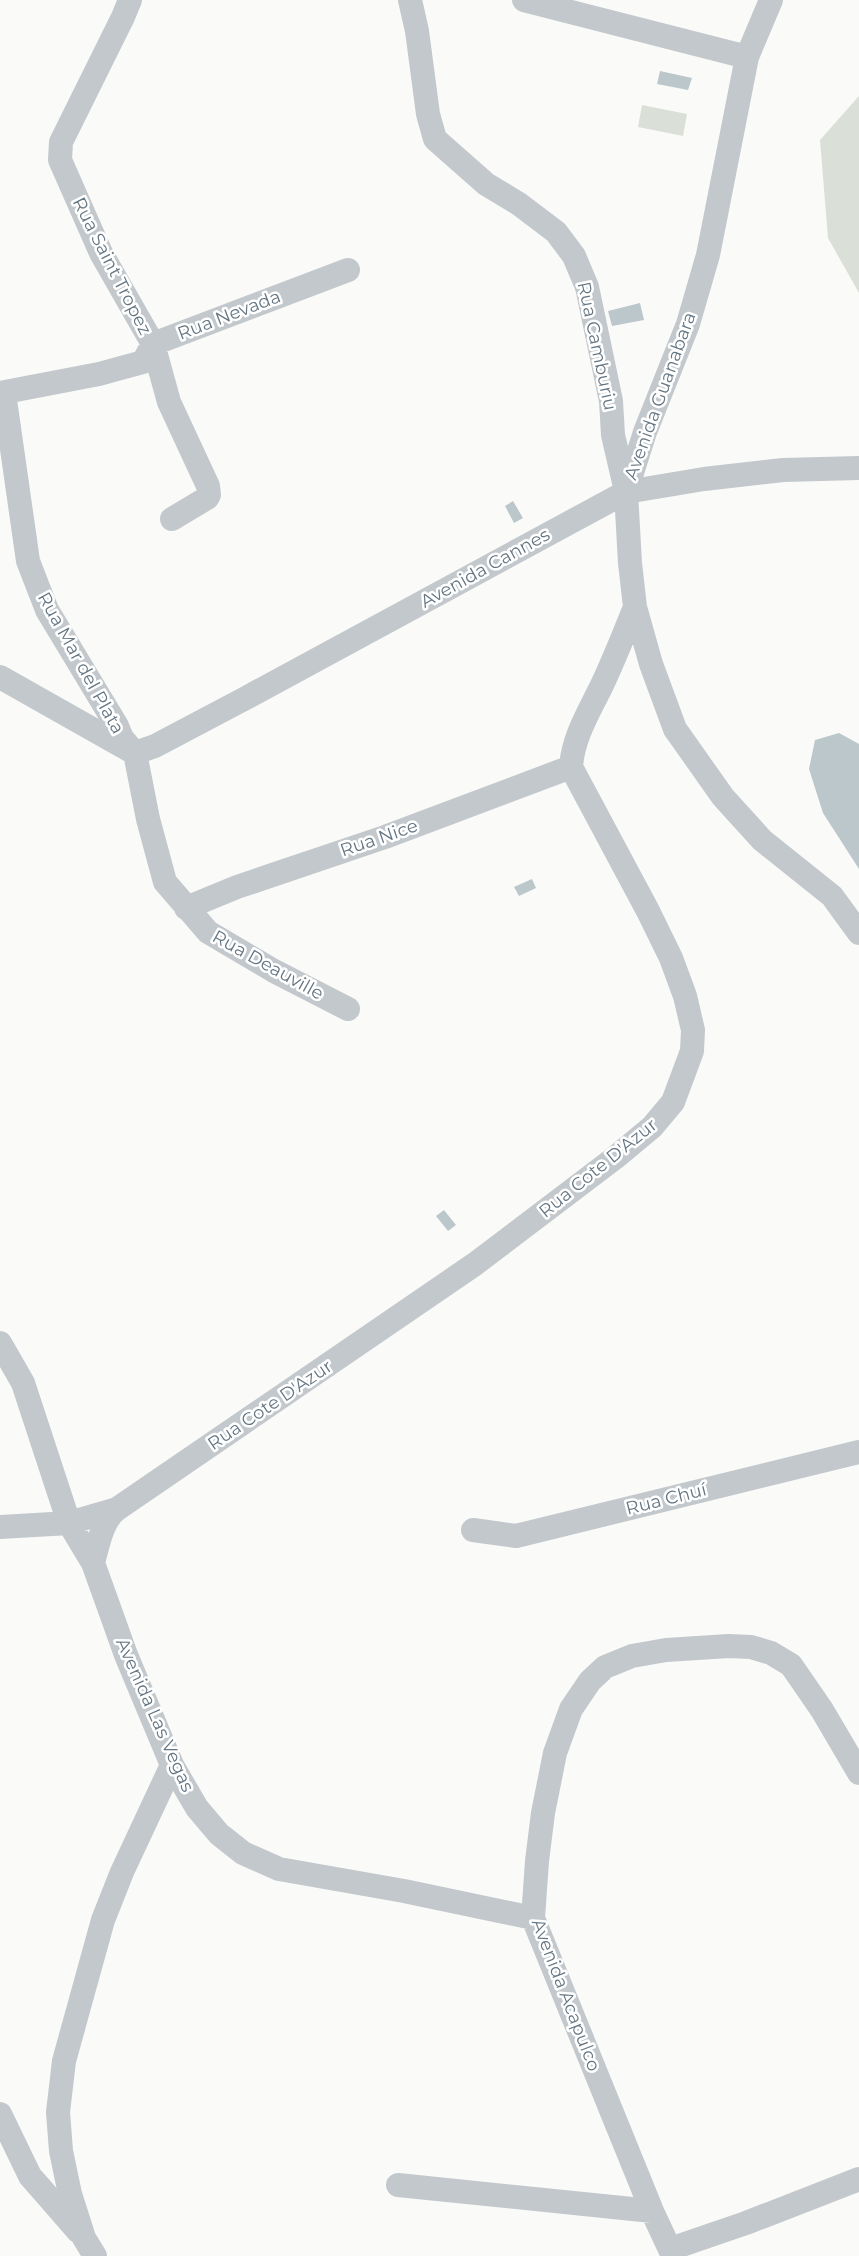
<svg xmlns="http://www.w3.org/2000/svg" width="859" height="2256" viewBox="0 0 859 2256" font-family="Montserrat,sans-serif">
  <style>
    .green { fill: #dadfd7 }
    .water { fill: #bbc7cb }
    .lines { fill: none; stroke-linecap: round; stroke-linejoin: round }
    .minor { stroke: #c3c8cc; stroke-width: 24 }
    .labels { text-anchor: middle; stroke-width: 5; stroke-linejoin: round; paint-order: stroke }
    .street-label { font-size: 18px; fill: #657683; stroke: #fff }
  </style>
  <rect width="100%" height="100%" fill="#fafaf8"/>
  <path class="green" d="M859 96V293L828 238 820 140Z
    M642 105 687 114 683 136 638 127Z"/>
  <path class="water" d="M660 71 692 78 688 90 657 84Z
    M640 303 644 320 612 326 608 311Z
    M513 501 523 518 514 523 505 506Z
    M839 733 859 744V869L823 813 809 769 815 740Z
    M532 879 536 888 519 896 514 887Z
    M444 1210 456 1225 448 1231 436 1216Z"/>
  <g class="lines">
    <path class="minor" d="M130 0 123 17 61 142 60 160 101 253 153 344 169 402 208 486 209 495 207 498 172 519
      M410 0 417 31 428 114 435 139 486 184 519 204 556 232 574 256 587 287 611 401 613 435 626 491
      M524 0 747 57
      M771 0 747 57 708 255 688 324 645 432 626 492 630 563 635 607 651 664 675 729 723 797 762 840 832 896 859 933
      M0 393 99 374 143 362 153 344 348 270
      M4 393 28 561 47 610 117 726 122 738 135 753 148 819 165 882 208 932 274 971 348 1009
      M0 677 131 751
      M135 753 155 746 244 699 626 492 704 479 783 470 859 468
      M186 908 237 887 385 837 571 767
      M0 1343 23 1383 69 1523 93 1563 126 1655 172 1765 197 1808 219 1834 243 1853 279 1869 404 1891 533 1918
      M0 1527 69 1523 117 1509 475 1264 616 1157 652 1127 673 1102 692 1051 693 1030 685 996 671 958 648 911 571 767C573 737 589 712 602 685 614 660 624 634 635 607
      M473 1530 516 1536 859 1452
      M93 1563C98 1545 102 1520 117 1509
      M0 2114 30 2176 78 2231
      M398 2185 652 2211
      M670 2249 746 2223 859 2179
      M95 2256 84 2238 70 2194 61 2151 58 2112 64 2061 103 1920 122 1872 172 1765
      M673 2256 652 2211 533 1918 537 1861 543 1813 555 1753 571 1709 590 1681 605 1667 632 1656 666 1650 729 1646 751 1647 771 1653 791 1665 822 1710 859 1773"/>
  </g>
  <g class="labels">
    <g class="street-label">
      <text transform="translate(112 266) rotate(63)" y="6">Rua Saint Tropez</text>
      <text transform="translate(229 315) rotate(-21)" y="6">Rua Nevada</text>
      <text transform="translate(597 346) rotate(78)" y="6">Rua Camburiu</text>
      <text transform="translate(660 396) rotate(-70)" y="6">Avenida Guanabara</text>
      <text transform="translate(485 568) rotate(-29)" y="6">Avenida Cannes</text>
      <text transform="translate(81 663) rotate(61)" y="6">Rua Mar del Plata</text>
      <text transform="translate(379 838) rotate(-19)" y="6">Rua Nice</text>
      <text transform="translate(268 965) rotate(29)" y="6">Rua Deauville</text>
      <text transform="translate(598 1168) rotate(-39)" y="6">Rua Cote D'Azur</text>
      <text transform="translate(270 1405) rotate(-34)" y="6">Rua Cote D'Azur</text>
      <text transform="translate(666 1499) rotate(-14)" y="6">Rua Chuí</text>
      <text transform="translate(155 1715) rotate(66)" y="6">Avenida Las Vegas</text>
      <text transform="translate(566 1995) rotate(69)" y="6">Avenida Acapulco</text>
    </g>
  </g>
</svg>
